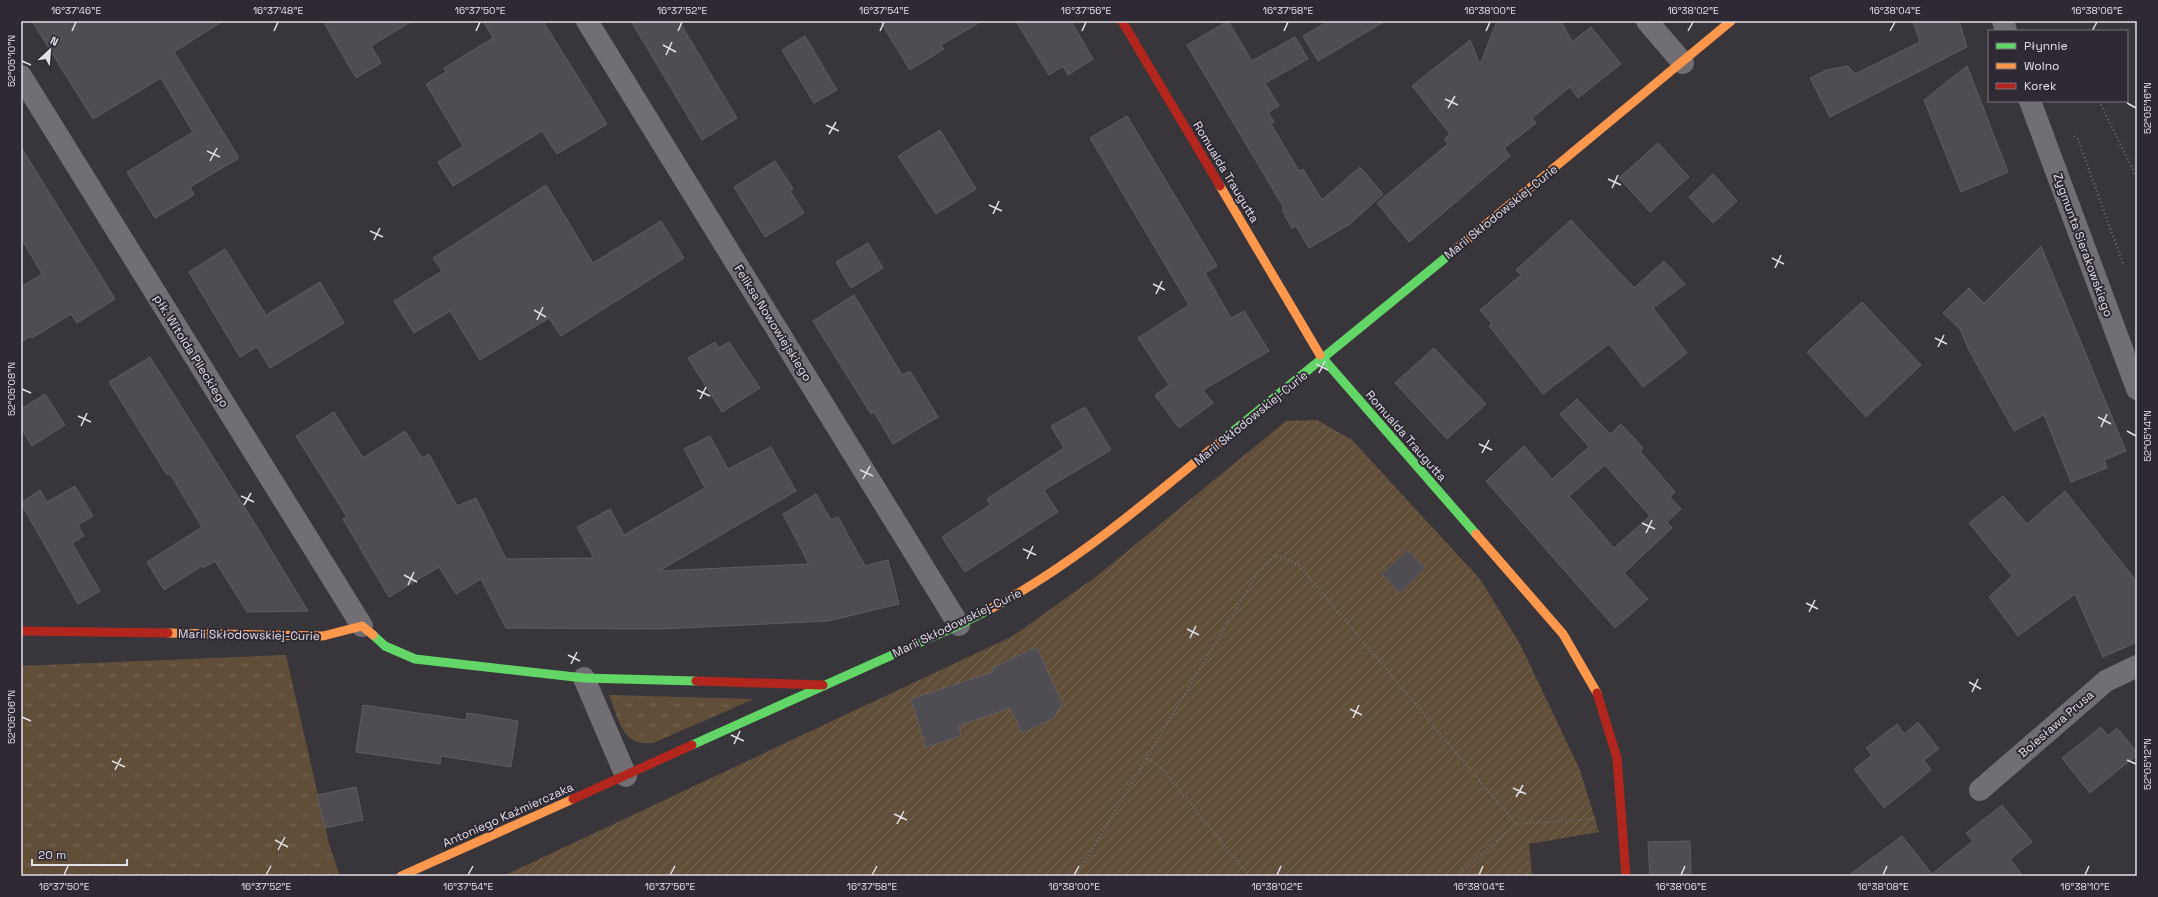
<svg xmlns="http://www.w3.org/2000/svg" width="2158" height="897" viewBox="0 0 2158 897" font-family="'Space Grotesk',sans-serif">
  <style>
    .grass { fill: url(#grass-tufts) }
    .garden { fill: url(#garden-furrows) }
    .building { fill: #4f4d51; stroke: #605d62; fill-rule: evenodd }
    .lines { fill: none; stroke-linecap: round; stroke-linejoin: round }
    .path { stroke: #6f6c71; stroke-width: 2.5; stroke-dasharray: 1 3; stroke-linecap: butt }
    .street { stroke: #716f73; stroke-width: 22 }
    .fast { stroke: #63d668; stroke-width: 9 }
    .slow { stroke: #ff974d; stroke-width: 9 }
    .jam { stroke: #b3261e; stroke-width: 9 }
    .ticks { fill: none; stroke: #e2dfe6; stroke-width: 1.5 }
    .labels { text-anchor: middle; stroke-width: 4; stroke-linejoin: round; paint-order: stroke }
    .street-label { font-size: 12px; fill: #e2dfe6; stroke: #2f2934 }
    .neatline { fill: none; stroke: #e2dfe6; stroke-width: 1.5 }
    .ticks-label { font-size: 10px; text-anchor: middle; fill: #e2dfe6 }
  </style>
  <defs>
    <pattern id="grass-tufts" width="24" height="20" patternUnits="userSpaceOnUse"><rect width="24" height="20" fill="#614e39"/><path d="M3 7l-1-3M5 7V3M7 7l1-3M15 17l-1-3M17 17v-4M19 17l1-3" fill="none" stroke="#776756"/></pattern>
    <pattern id="garden-furrows" width="10" height="10" patternUnits="userSpaceOnUse"><rect width="10" height="10" fill="#614e39"/><path d="M-1 1l2-2M0 10L10 0M9 11l2-2" fill="none" stroke="#776756"/></pattern>
  </defs>
  <rect width="100%" height="100%" fill="#39363b"/>
  <path class="grass" d="M286 655 329 844 340 876H21V666Z
    M609 695 754 699 653 743C621 746 620 721 609 695Z"/>
  <path class="garden" d="M1317 420 1352 440 1480 579 1520 644 1580 770 1599 832 1529 844 1532 876H503L1013 636 1097 576 1286 421Z"/>
  <path class="building" d="M32 21H223L174 52 239 158 190 187 194 195 155 218 127 172 193 132 161 78 93 119Z
    M323 21H412L371 46 381 63 356 78Z
    M483 21H543L607 124 557 154 542 131 453 186 438 162 463 146 426 84 446 72 444 68 493 38Z
    M631 21H679L737 118 702 140Z
    M880 21H982L941 45 944 49 910 70Z
    M1016 21H1071L1093 59 1068 75 1063 66 1049 75Z
    M1228 21 1252 61 1295 37 1308 59 1265 83 1279 106 1268 112 1274 122 1271 124 1299 171 1303 169 1322 200 1360 167 1383 194 1350 224 1309 248 1296 226 1292 228 1282 210 1284 208 1187 45Z
    M1329 21H1385L1318 61 1303 36Z
    M1497 21H1561L1572 42 1591 27 1621 64 1578 98 1570 87 1532 118 1536 123 1504 148 1510 156 1409 242 1377 203 1448 144 1444 139 1450 134 1412 86 1470 40 1480 65Z
    M1913 21H1959L1967 47 1830 117 1810 78 1827 70 1848 66 1855 74 1920 42Z
    M805 36 837 90 814 103 782 50Z
    M1967 66 2008 172 1961 192 1924 100Z
    M1127 116 1217 266 1205 273 1231 318 1244 311 1269 351 1203 390 1213 403 1179 428 1155 395 1169 385 1138 338 1189 305 1090 138Z
    M940 130 976 189 936 214 898 156Z
    M1658 143 1689 177 1650 212 1619 178Z
    M21 147 115 299 77 323 71 314 32 338 30 336 21 342V287L42 274 21 238Z
    M775 161 793 189 790 191 804 213 765 237 734 187Z
    M1713 174 1737 201 1713 223 1689 197Z
    M546 185 593 263 661 221 684 258 561 336 549 318 480 360 450 311 414 333 394 301 442 271 433 258Z
    M1571 220 1634 288 1664 261 1685 284 1653 308 1687 353 1643 387 1609 344 1543 394 1489 326 1492 324 1480 310 1521 275 1516 270Z
    M868 243 883 268 851 288 836 262Z
    M2041 246 2126 451 2104 460 2107 468 2071 482 2044 415 2014 431 1969 350 1960 329 1943 313 1969 288 1984 303Z
    M225 249 266 315 320 282 344 323 270 368 257 347 240 357 189 272Z
    M854 295 902 375 910 371 938 417 893 444 874 412 871 414 813 321Z
    M1862 302 1921 365 1866 417 1807 352Z
    M715 342 719 348 729 342 760 388 722 412 688 358Z
    M1434 348 1486 404 1447 439 1395 383Z
    M150 357 252 519 308 611 247 612 215 561 203 568 202 566 164 590 147 562 202 527 170 474 167 475 109 382Z
    M45 394 65 425 32 446 21 428V409Z
    M1577 399 1610 434 1621 424 1643 448 1640 451 1675 492 1670 497 1681 509 1667 522 1672 528 1624 573 1648 599 1615 628 1486 481 1524 446 1552 479 1589 447 1560 414ZM1605 465 1650 516 1614 548 1569 496Z
    M1085 407 1111 450 1044 490 1058 512 965 572 942 537 990 505 987 499 1064 448 1051 426Z
    M334 412 363 458 405 431 422 458 429 454 457 506 476 498 506 559 594 558 577 527 610 509 624 535 705 488 684 449 710 436 728 469 771 447 796 491 659 571 809 564 783 514 816 494 831 520 838 517 865 566 888 560 899 604 828 621 661 629 506 628 481 579 456 594 439 567 389 597 343 519 347 517 296 436Z
    M75 486 93 516 78 525 84 536 72 543 100 591 78 604 21 503 40 490 47 502Z
    M2065 491 2137 582V642L2103 657 2075 594 2018 636 1989 597 2012 576 1969 523 2003 496 2027 524Z
    M1408 550 1425 568 1400 593 1382 574Z
    M1037 647 1062 703 1054 718 1022 733 1010 708 958 726 961 736 926 747 911 699 993 672 992 668Z
    M363 705 466 720 467 713 518 721 511 767 441 756 440 764 356 752Z
    M1918 722 1939 749 1924 760 1931 770 1884 808 1854 769 1872 755 1866 748 1897 724 1904 734Z
    M2101 727 2108 736 2117 728 2137 752V755L2090 793 2062 758Z
    M356 787 363 820 325 828 317 795Z
    M2002 805 2032 842 2010 859 2023 876H1848L1902 836 1932 874 1973 841 1966 833Z
    M1690 841 1691 876H1650L1648 842Z"/>
  <g class="lines">
    <path class="path" d="M2099 101 2137 178
      M2074 136 2078 139 2123 264
      M1147 759 1159 765 1249 876
      M1076 876 1258 572 1276 555 1298 564 1516 824
      M1457 876 1516 824 1595 819"/>
    <path class="street" d="M587 21 959 625
      M1647 21 1683 63
      M2003 21 2006 31
      M21 76 362 626
      M2030 101 2137 389
      M584 678 626 776
      M1980 790 2106 681 2137 666"/>
    <path class="fast" d="M1320 355 1476 534
      M1220 442 1455 250
      M373 635 385 646 415 659 584 678 696 681
      M692 745 959 625 992 608"/>
    <path class="slow" d="M1220 186 1320 355
      M1455 250 1731 21
      M1476 534 1563 634 1597 693
      M992 608C1076 563 1147 501 1220 442
      M168 633 323 636 362 626 373 635
      M401 876 573 799"/>
    <path class="jam" d="M1122 21 1220 186
      M21 631 168 633
      M696 681 823 685
      M1597 693 1617 758 1626 876
      M573 799 692 745"/>
  </g>
  <path class="ticks" d="M72 31 76 22M274 31 278 22M476 31 480 22M678 31 682 22M880 31 884 22M1082 31 1086 22M1284 31 1288 22M1486 31 1490 22M1688 31 1693 22M1890 31 1895 22M2092 31 2097 22M663 45 676 52M666 55 672 42M22 61 31 65M1445 99 1458 105M2127 103 2136 108M1448 108 1455 96M826 125 839 131M829 134 836 122M207 151 220 157M210 161 217 148M1608 179 1621 185M1612 188 1618 175M989 205 1002 211M993 214 999 201M370 231 383 237M374 240 380 228M1772 258 1784 264M1775 268 1781 255M1153 284 1165 290M1156 294 1162 281M534 310 546 317M537 320 543 307M1935 338 1947 344M1938 347 1944 335M1316 364 1328 370M1319 373 1325 361M22 389 31 393M697 390 710 396M700 399 706 387M78 416 91 422M2098 417 2111 424M81 426 87 413M2101 427 2107 414M2127 431 2136 436M1479 444 1492 450M1482 453 1489 440M860 470 873 476M863 479 870 466M241 496 254 502M244 505 251 493M1642 523 1655 529M1646 533 1652 520M1023 549 1036 555M1027 559 1033 546M404 575 417 582M408 585 414 572M1806 603 1818 609M1809 612 1815 600M1187 629 1199 635M1190 638 1196 626M568 655 580 661M571 664 577 652M1969 682 1981 689M1972 692 1978 679M1350 709 1362 715M22 717 31 721M1353 718 1359 705M731 735 744 741M734 744 740 731M2127 760 2136 764M112 761 125 767M115 770 121 758M1513 788 1526 794M1516 797 1523 785M894 814 907 820M897 824 904 811M275 840 288 847M278 850 285 837M64 875 68 866M266 875 271 866M468 875 473 866M670 875 675 866M872 875 877 866M1074 875 1079 866M1277 875 1281 866M1479 875 1483 866M1681 875 1685 866M1883 875 1887 866M2085 875 2089 866"/>
  <g class="labels">
    <g class="street-label">
      <text transform="translate(1226 172) rotate(59)" y="4">Romualda Traugutta</text>
      <text transform="translate(1501 212) rotate(-39)" y="4">Marii Skłodowskiej-Curie</text>
      <text transform="translate(2083 245) rotate(70)" y="4">Zygmunta Sierakowskiego</text>
      <text transform="translate(773 323) rotate(58)" y="4">Feliksa Nowowiejskiego</text>
      <text transform="translate(191 351) rotate(58)" y="4">płk. Witolda Pileckiego</text>
      <text transform="translate(1251 418) rotate(-39)" y="4">Marii Skłodowskiej-Curie</text>
      <text transform="translate(1406 436) rotate(49)" y="4">Romualda Traugutta</text>
      <text transform="translate(957 623) rotate(-26)" y="4">Marii Skłodowskiej-Curie</text>
      <text transform="translate(249 635) rotate(1)" y="4">Marii Skłodowskiej-Curie</text>
      <text transform="translate(2056 724) rotate(-41)" y="4">Bolesława Prusa</text>
      <text transform="translate(508 815) rotate(-24)" y="4">Antoniego Kaźmierczaka</text>
    </g>
  </g>
  <rect width="2158" height="897" fill="none" stroke="#2f2934" stroke-width="44"/>
  <rect x="1988" y="30" width="140" height="72" fill="#2f2934" stroke="#77727b"/>
  <rect x="1996" y="43" width="20" height="6" fill="#63d668" stroke="#77727b"/>
  <text x="2024" y="50" font-size="12" fill="#e2dfe6">Płynnie</text>
  <rect x="1996" y="63" width="20" height="6" fill="#ff974d" stroke="#77727b"/>
  <text x="2024" y="70" font-size="12" fill="#e2dfe6">Wolno</text>
  <rect x="1996" y="83" width="20" height="6" fill="#b3261e" stroke="#77727b"/>
  <text x="2024" y="90" font-size="12" fill="#e2dfe6">Korek</text>
  <g transform="translate(50 50) rotate(26)" stroke="#2f2934" stroke-width="3" paint-order="stroke">
  <path d="M0-3L7 15L0 10L-7 15Z" fill="#e2dfe6"/>
  <text y="-6" font-size="11" font-weight="bold" text-anchor="middle" fill="#e2dfe6">N</text>
  </g>
  <path d="M32 859v6h95v-6" fill="none" stroke="#e2dfe6" stroke-width="2"/>
  <text x="38" y="859" font-size="12" fill="#e2dfe6" stroke="#2f2934" stroke-width="3" paint-order="stroke">20 m</text>
  <rect x="22" y="22" width="2114" height="853" class="neatline"/>
  <g class="ticks-label">
    <text x="76" y="14">16°37'46"E</text>
    <text x="278" y="14">16°37'48"E</text>
    <text x="480" y="14">16°37'50"E</text>
    <text x="682" y="14">16°37'52"E</text>
    <text x="884" y="14">16°37'54"E</text>
    <text x="1086" y="14">16°37'56"E</text>
    <text x="1288" y="14">16°37'58"E</text>
    <text x="1490" y="14">16°38'00"E</text>
    <text x="1693" y="14">16°38'02"E</text>
    <text x="1895" y="14">16°38'04"E</text>
    <text x="2097" y="14">16°38'06"E</text>
    <text transform="translate(11 61) rotate(-90)" y="4">52°05'10"N</text>
    <text transform="translate(2147 108) rotate(-90)" y="4">52°05'16"N</text>
    <text transform="translate(11 389) rotate(-90)" y="4">52°05'08"N</text>
    <text transform="translate(2147 436) rotate(-90)" y="4">52°05'14"N</text>
    <text transform="translate(11 717) rotate(-90)" y="4">52°05'06"N</text>
    <text transform="translate(2147 764) rotate(-90)" y="4">52°05'12"N</text>
    <text x="64" y="890">16°37'50"E</text>
    <text x="266" y="890">16°37'52"E</text>
    <text x="468" y="890">16°37'54"E</text>
    <text x="670" y="890">16°37'56"E</text>
    <text x="872" y="890">16°37'58"E</text>
    <text x="1074" y="890">16°38'00"E</text>
    <text x="1277" y="890">16°38'02"E</text>
    <text x="1479" y="890">16°38'04"E</text>
    <text x="1681" y="890">16°38'06"E</text>
    <text x="1883" y="890">16°38'08"E</text>
    <text x="2085" y="890">16°38'10"E</text>
  </g>
</svg>
